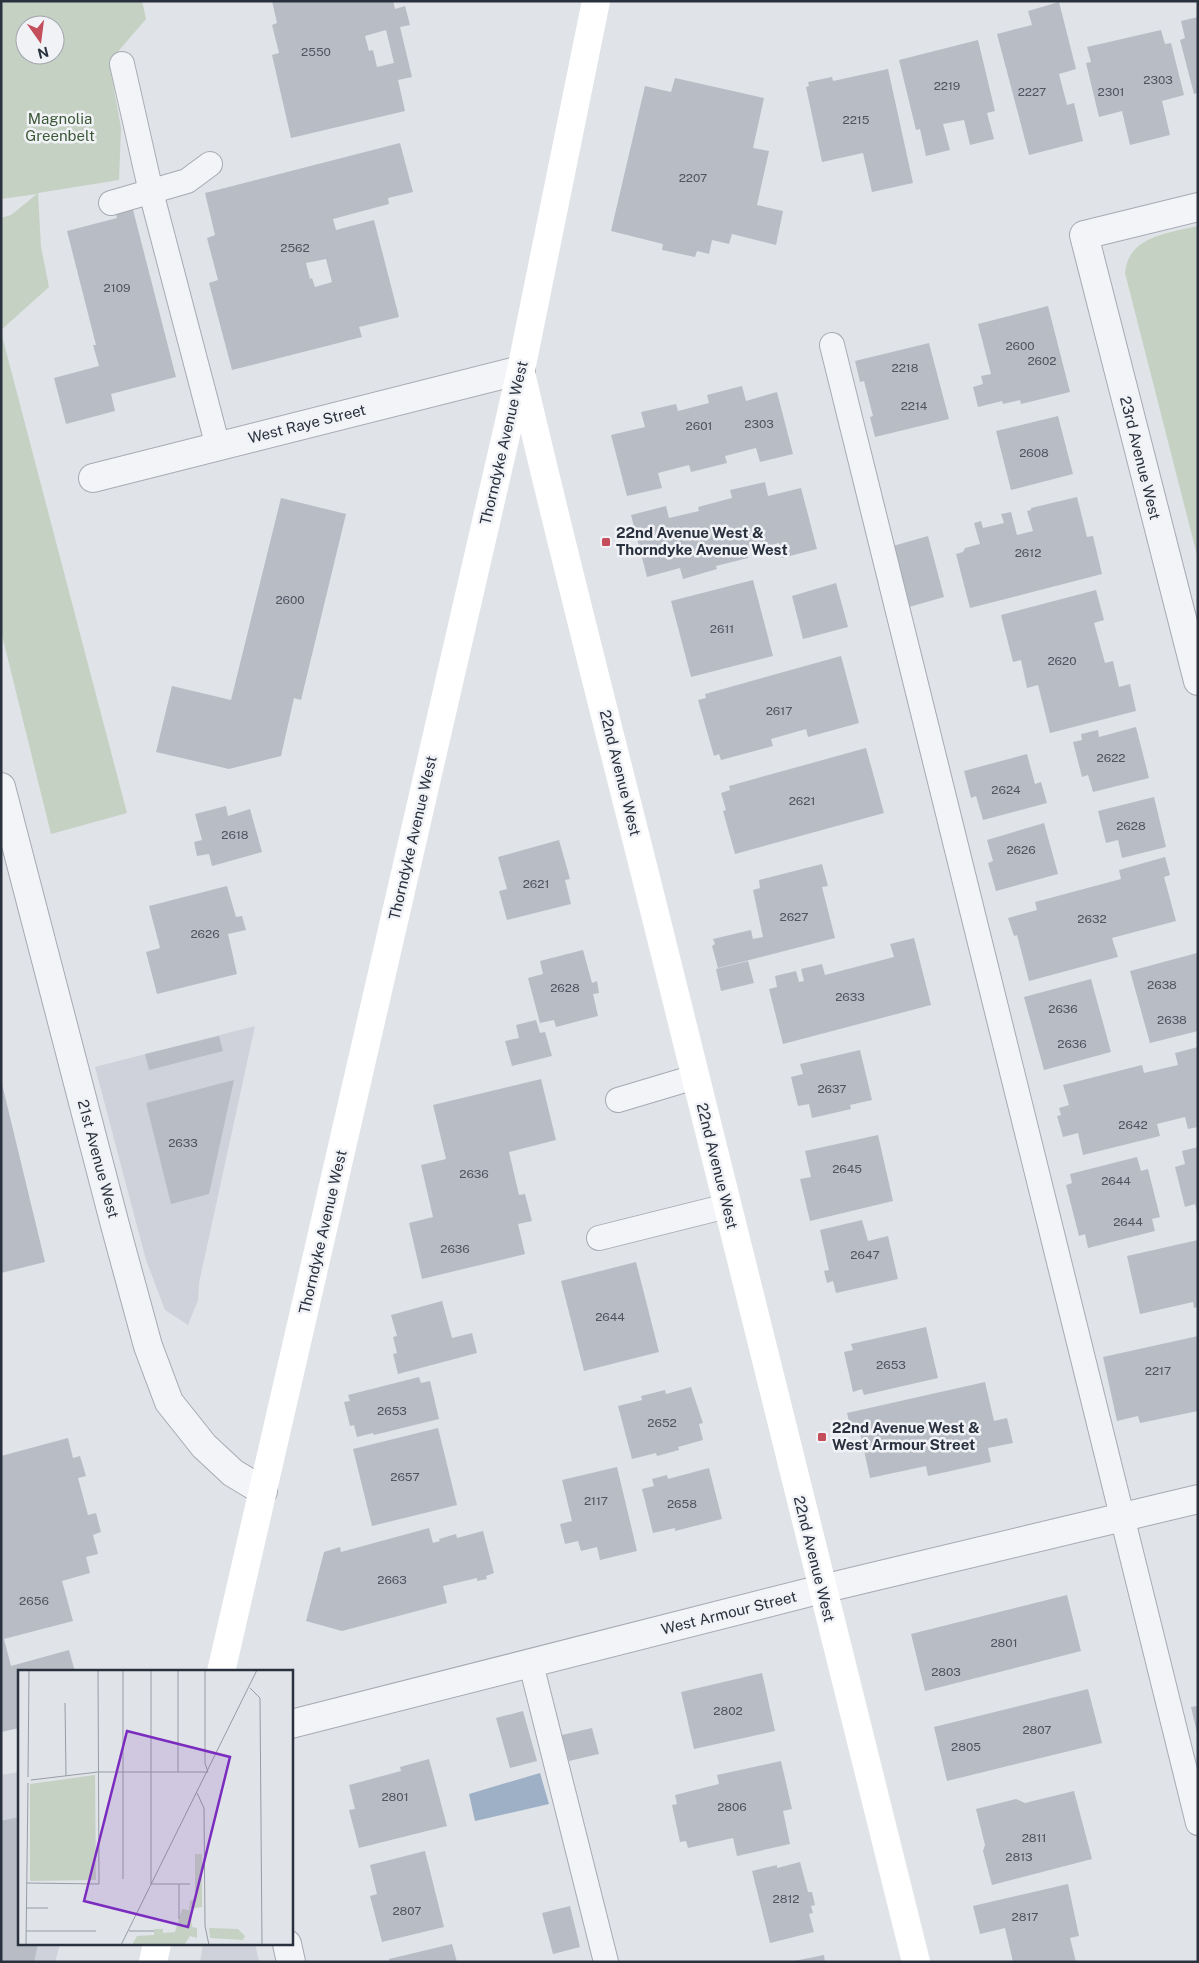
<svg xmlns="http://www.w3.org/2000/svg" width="1199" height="1963" viewBox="0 0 1199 1963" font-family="'Public Sans',sans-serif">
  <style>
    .built { fill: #cfd2da }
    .green { fill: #c5d1c2; fill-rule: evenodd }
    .water { fill: #9eb0c6 }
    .building { fill: #b8bcc5; fill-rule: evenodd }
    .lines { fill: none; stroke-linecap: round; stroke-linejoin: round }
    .lane-casing { stroke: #a6aab2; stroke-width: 26 }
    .street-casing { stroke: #a6aab2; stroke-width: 30 }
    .lane { stroke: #f3f4f7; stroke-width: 24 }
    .street { stroke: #f3f4f7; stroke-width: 28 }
    .secondary { stroke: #fff; stroke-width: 28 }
    .poi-dot { fill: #c44e5b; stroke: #f0f2f6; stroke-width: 2 }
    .labels { text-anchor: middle; stroke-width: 5; stroke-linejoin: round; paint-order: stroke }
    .number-label { font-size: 12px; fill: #4e5460 }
    .park-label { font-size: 15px; fill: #3d5938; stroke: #f0f2f6 }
    .street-label { font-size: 15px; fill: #2a313e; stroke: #f0f2f6 }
    .poi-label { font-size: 15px; font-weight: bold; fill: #2a313e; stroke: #f0f2f6; text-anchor: start }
    .inset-road { fill: none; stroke: #979ca4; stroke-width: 1 }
    .view { fill: #7b2cbf; fill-opacity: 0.15; stroke: #7b2cbf; stroke-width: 2.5 }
    .inset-edge { fill: none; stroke: #2a313e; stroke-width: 2.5 }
  </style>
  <rect width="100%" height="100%" fill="#e0e3e8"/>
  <path class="built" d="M255 1026 199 1283 198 1300 188 1325 165 1310 146 1260 95 1067Z
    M19 1772V1944H60L55 1962H1V1775Z
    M203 1944H255L259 1962H200Z"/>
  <path class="green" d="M1 1H142L146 19 109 62 121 128 119 180 38 193 41 247 49 287 1 330V218L11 215 37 194 1 199ZM25 25H55V55H25Z
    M1198 226V559L1125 273C1128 236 1169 233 1198 226Z
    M1 332 127 813 51 834 1 631Z"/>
  <path class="water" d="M540 1773 549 1804 475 1821 469 1794Z"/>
  <path class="building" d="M272 1H393L395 9 405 6 410 25 400 27 412 77 398 80 405 111 291 138 272 55 279 53 272 25 277 23ZM386 30 394 63 377 67 373 50 369 51 365 36Z
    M1059 2 1076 69 1059 74 1067 105 1074 103 1083 141 1029 155 997 34 1032 25 1028 11Z
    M1198 17V93L1194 94 1180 40 1185 38 1181 21Z
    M1161 30 1165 44 1171 43 1184 95 1162 101 1170 135 1130 145 1122 111 1099 117 1086 63 1091 62 1087 47Z
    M978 40 995 111 987 113 994 139 970 145 964 120 943 124 950 150 926 156 920 129 916 130 899 60Z
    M888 69 913 183 872 192 863 153 822 162 806 87 809 86 808 82 832 77 833 81Z
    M675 78 764 98 753 148 769 151 757 205 783 211 776 245 732 234 729 244 712 240 709 254 697 251 695 257 662 250 663 244 611 231 645 86 671 92Z
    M400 143 413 192 388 198 389 204 333 219 336 230 374 220 399 317 359 327 362 337 232 370 209 283 218 280 207 238 215 235 205 193ZM326 259 332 282 315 287 312 278 310 279 306 263Z
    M132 206 176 377 111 394 115 411 66 424 54 378 99 366 93 345H96L67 231 117 218 115 211Z
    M1048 306 1070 392 1021 404 1020 400 1003 404 1002 401 978 407 973 387 983 384 981 376 991 374 978 324Z
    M929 343 949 419 875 437 870 417 873 416 864 381 860 382 855 361Z
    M742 386 746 401 777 392 793 454 760 462 756 448 725 456 727 463 691 472 689 465 658 473 662 488 627 496 611 435 645 427 641 412 676 404 678 411 709 403 707 395Z
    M1058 416 1073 474 1011 490 996 431Z
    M765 482 768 496 801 488 817 549 782 558 779 543 746 551 748 558 716 566 717 569 683 579 680 568 647 577 631 515 666 506 669 518 699 511 698 507 732 498 730 490Z
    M1077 497 1087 537 1093 536 1102 574 970 608 956 554 963 552 965 548 980 544 974 523 981 521 983 528 1004 523 1001 514 1011 512 1017 535 1033 531 1027 511 1031 510V508Z
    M281 498 346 514 301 700 294 698 281 756 229 769 156 752 172 686 231 700Z
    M928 536 944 597 909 607 893 546Z
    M753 580 773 656 691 677 671 601Z
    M836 583 848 627 803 639 792 596Z
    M1096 590 1104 620 1094 623 1105 663 1113 661 1119 687 1130 684 1136 711 1050 733 1038 685 1027 688 1021 660 1013 662 1001 615Z
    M841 656 859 723 808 737 806 729 771 739 773 746 721 760 719 754 714 756 698 700 706 698 705 694Z
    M1136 727 1149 778 1093 792 1088 775 1082 777 1073 742 1082 740 1081 734 1098 730 1099 737Z
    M866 748 884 813 735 854 723 811 726 810 721 793 730 790 729 786Z
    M1027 754 1035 784 1041 782 1047 803 983 820 976 796 971 798 964 771Z
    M1154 797 1166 847 1122 858 1118 840 1106 843 1098 811Z
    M226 806 228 816 250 809 262 852 212 866 209 854 197 856 194 842 202 840 195 814Z
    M1044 823 1058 874 996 891 988 863 993 861 987 840Z
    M559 840 570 879 565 880 571 904 507 920 499 891 507 889 498 857Z
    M1165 857 1170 875 1164 877 1176 921 1112 938 1118 957 1029 981 1017 935 1014 936 1008 918 1037 910 1035 902 1121 879 1119 870Z
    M822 864 828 886 822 887 835 938 718 968 712 946 715 944 713 939 751 930 753 939 763 937 753 890 760 888 759 880Z
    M227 886 236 917 242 916 246 930 228 934 237 974 157 994 146 952 160 948 149 906Z
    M914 938 931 1005 783 1044 769 989 777 987 775 976 796 971 799 982 804 981 801 969 822 964 825 975 894 957 890 944Z
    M583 950 592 983 597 981 599 993 593 994 598 1016 556 1027 554 1020 540 1023 528 978 543 974 540 961Z
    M1197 953 1198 1031 1150 1043 1130 971Z
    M748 961 754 983 721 991 716 969Z
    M1091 979 1111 1052 1044 1070 1024 997Z
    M536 1020 540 1033 545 1032 552 1056 512 1066 505 1041 519 1038 516 1025Z
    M219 1036 223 1051 149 1070 145 1054Z
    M1198 1047V1127L1188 1129 1185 1117 1157 1124 1160 1136 1083 1155 1078 1133 1063 1137 1057 1116 1061 1115 1059 1108 1069 1105 1063 1085 1142 1065 1144 1073 1178 1065 1175 1053Z
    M860 1050 872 1100 850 1105 851 1109 812 1118 809 1104 798 1106 791 1077 803 1074 800 1064Z
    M541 1079 556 1140 509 1152 519 1195 525 1194 532 1221 518 1224 525 1254 422 1279 409 1223 433 1217 421 1165 446 1159 433 1105Z
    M234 1080 209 1194 171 1204 146 1103Z
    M2 1084 45 1262 1 1273V1085Z
    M878 1135 893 1201 810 1221 800 1179 811 1177 805 1151Z
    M1198 1147V1212H1197L1195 1204 1185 1207 1175 1167 1185 1164 1182 1151Z
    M1137 1157 1141 1171 1148 1169 1160 1217 1152 1219 1155 1231 1088 1248 1085 1234 1079 1236 1066 1185 1072 1183 1070 1174Z
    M862 1220 868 1241 888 1236 898 1279 836 1293 833 1281 827 1283 824 1271 829 1270 820 1230Z
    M1198 1240V1307L1194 1308 1193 1302 1140 1314 1127 1256Z
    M636 1262 659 1352 584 1371 561 1281Z
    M442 1301 452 1338 472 1333 477 1353 398 1374 393 1354 397 1353 393 1337 397 1336 391 1315Z
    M926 1327 938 1378 864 1395 862 1389 853 1392 844 1352 853 1350 851 1344Z
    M1198 1336V1411L1140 1423 1138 1416 1117 1421 1103 1357Z
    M419 1377 421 1383 430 1381 439 1419 374 1435 373 1433 357 1437 354 1425 350 1426 344 1402 350 1401 348 1395Z
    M985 1382 994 1421 1007 1418 1013 1443 988 1448 991 1462 928 1476 926 1466 870 1478 860 1432 852 1434 847 1413Z
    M691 1387 703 1423 699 1424 703 1440 678 1447 679 1450 657 1456 656 1453 632 1459 618 1406 642 1400 641 1396 665 1390 666 1394Z
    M438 1428 457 1505 372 1526 353 1449Z
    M68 1438 73 1458 80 1456 86 1476 78 1478 88 1515 96 1513 101 1532 93 1535 98 1554 86 1557 90 1573 62 1581 73 1621 4 1639 11 1666 69 1650 75 1672H19V1728L1 1732V1456Z
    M617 1467 637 1551 600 1560 597 1547 581 1551 578 1541 565 1544 560 1524 572 1521 562 1480Z
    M709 1468 722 1519 675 1531V1528L653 1533 642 1489 654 1486 652 1479 667 1475 668 1479Z
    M429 1528 433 1543 440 1541 439 1539 456 1534 457 1538 483 1531 494 1573 486 1576 487 1579 477 1581V1578L443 1586 447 1603 342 1631 306 1621 324 1552 340 1547 341 1552Z
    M1067 1595 1081 1651 925 1691 911 1634Z
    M762 1673 775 1731 694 1749 681 1692Z
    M1088 1689 1102 1743 947 1781 934 1727Z
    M1198 1706V1733H1197L1191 1707Z
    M523 1711 537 1761 510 1768 496 1718Z
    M592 1728 599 1754 569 1761 562 1735Z
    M429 1759 447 1826 359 1848 349 1810 355 1809 349 1785 401 1771 400 1767Z
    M781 1761 792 1809 783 1811 790 1844 737 1856 733 1838 688 1848 686 1841 680 1842 672 1805 677 1804 675 1795 719 1784 717 1775Z
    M1074 1791 1092 1859 992 1885 983 1851 985 1845 976 1809 1016 1799 1025 1803Z
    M19 1817V1944H38L34 1962H1V1821Z
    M425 1851 444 1927 382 1942 370 1896 377 1894 370 1865Z
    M800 1862 808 1892H812L815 1905 811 1906 813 1913 809 1914 814 1932 770 1943 752 1871 777 1865V1868Z
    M1068 1884 1079 1936 1070 1938 1076 1962H1013L1005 1928 980 1934 973 1906Z
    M570 1906 580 1947 553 1954 542 1913Z
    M452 1944 457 1962H389V1959Z
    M824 1955 825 1962H794V1961Z"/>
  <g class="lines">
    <defs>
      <path id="lane" d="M122 64 151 192 218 447
        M111 203 187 181 210 164
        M832 345 1198 1823
        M618 1100 695 1077
        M599 1238 727 1206
        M531 1664 606 1962"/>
      <path id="street" d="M1198 207 1084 235 1198 681
        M93 478 521 370
        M1 787 115 1225 148 1346 169 1402 204 1446 233 1473 263 1491
        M291 1724 822 1589 1198 1499
        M287 1944 291 1962"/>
    </defs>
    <use href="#lane" class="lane-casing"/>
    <use href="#street" class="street-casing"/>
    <use href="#lane" class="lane"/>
    <use href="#street" class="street"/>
    <path class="secondary" d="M522 377C567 571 618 764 666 958 749 1293 831 1628 916 1962
      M221 1672 521 370 596 1
      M153 1962 157 1944"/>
  </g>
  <g class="poi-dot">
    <rect x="601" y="537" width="10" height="10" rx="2.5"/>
    <rect x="817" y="1432" width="10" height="10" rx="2.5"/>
  </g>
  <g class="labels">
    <g class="number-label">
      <text x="316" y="56">2550</text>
      <text x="1158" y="84">2303</text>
      <text x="947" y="90">2219</text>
      <text x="1032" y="96">2227</text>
      <text x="1111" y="96">2301</text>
      <text x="856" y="124">2215</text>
      <text x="693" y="182">2207</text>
      <text x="295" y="252">2562</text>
      <text x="117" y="292">2109</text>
      <text x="1020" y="350">2600</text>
      <text x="1042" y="365">2602</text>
      <text x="905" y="372">2218</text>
      <text x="914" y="410">2214</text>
      <text x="759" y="428">2303</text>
      <text x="699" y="430">2601</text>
      <text x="1034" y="457">2608</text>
      <text x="1028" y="557">2612</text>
      <text x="290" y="604">2600</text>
      <text x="722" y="633">2611</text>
      <text x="1062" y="665">2620</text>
      <text x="779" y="715">2617</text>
      <text x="1111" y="762">2622</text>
      <text x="1006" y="794">2624</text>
      <text x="802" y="805">2621</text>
      <text x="1131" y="830">2628</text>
      <text x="235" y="839">2618</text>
      <text x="1021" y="854">2626</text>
      <text x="536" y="888">2621</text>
      <text x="794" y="921">2627</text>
      <text x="1092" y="923">2632</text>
      <text x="205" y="938">2626</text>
      <text x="1162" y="989">2638</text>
      <text x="565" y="992">2628</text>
      <text x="850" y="1001">2633</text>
      <text x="1063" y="1013">2636</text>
      <text x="1172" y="1024">2638</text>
      <text x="1072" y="1048">2636</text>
      <text x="832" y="1093">2637</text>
      <text x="1133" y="1129">2642</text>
      <text x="183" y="1147">2633</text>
      <text x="847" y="1173">2645</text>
      <text x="474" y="1178">2636</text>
      <text x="1116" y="1185">2644</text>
      <text x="1128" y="1226">2644</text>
      <text x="455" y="1253">2636</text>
      <text x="865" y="1259">2647</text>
      <text x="610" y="1321">2644</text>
      <text x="891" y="1369">2653</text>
      <text x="1158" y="1375">2217</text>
      <text x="392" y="1415">2653</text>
      <text x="662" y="1427">2652</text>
      <text x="405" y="1481">2657</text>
      <text x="596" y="1505">2117</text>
      <text x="682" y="1508">2658</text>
      <text x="392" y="1584">2663</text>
      <text x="34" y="1605">2656</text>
      <text x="1004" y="1647">2801</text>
      <text x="946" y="1676">2803</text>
      <text x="728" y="1715">2802</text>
      <text x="1037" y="1734">2807</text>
      <text x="966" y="1751">2805</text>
      <text x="395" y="1801">2801</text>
      <text x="732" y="1811">2806</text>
      <text x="1034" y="1842">2811</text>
      <text x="1019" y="1861">2813</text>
      <text x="786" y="1903">2812</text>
      <text x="407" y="1915">2807</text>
      <text x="1025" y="1921">2817</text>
    </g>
    <g class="park-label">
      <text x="60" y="124">Magnolia<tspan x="60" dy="17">Greenbelt</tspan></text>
    </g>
    <g class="street-label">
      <text transform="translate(307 424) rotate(-14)" y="5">West Raye Street</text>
      <text transform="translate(504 443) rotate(-77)" y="5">Thorndyke Avenue West</text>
      <text transform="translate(1140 458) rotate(76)" y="5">23rd Avenue West</text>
      <text transform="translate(620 773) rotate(76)" y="5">22nd Avenue West</text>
      <text transform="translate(413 838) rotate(-77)" y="5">Thorndyke Avenue West</text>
      <text transform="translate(98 1159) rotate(75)" y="5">21st Avenue West</text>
      <text transform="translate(717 1166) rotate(76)" y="5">22nd Avenue West</text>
      <text transform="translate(323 1232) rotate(-77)" y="5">Thorndyke Avenue West</text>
      <text transform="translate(814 1559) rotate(76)" y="5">22nd Avenue West</text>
      <text transform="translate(729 1613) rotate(-14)" y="5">West Armour Street</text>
    </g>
    <g class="poi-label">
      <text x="616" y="538">22nd Avenue West &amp;<tspan x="616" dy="17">Thorndyke Avenue West</tspan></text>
      <text x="832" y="1433">22nd Avenue West &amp;<tspan x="832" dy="17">West Armour Street</tspan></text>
    </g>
  </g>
  <g transform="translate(18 1670)">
    <rect width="275" height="275" fill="#e0e3e8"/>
    <path d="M77 105 78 210 12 211V114ZM177 184H184V237L172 239 174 257 179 258V268L172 266 166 275H114L119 266 136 265V259H145V263L157 262 164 239 171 240 172 231 177 229ZM191 258 220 259 227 266 225 270 192 268Z" fill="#c5d1c2"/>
    <path class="inset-road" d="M133 0V214H172M160 0V102M232 18 242 28 244 275M47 33 48 106M10 107 11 0M13 110 80 102H190L187 93V0M179 123 186 138 187 256 191 275M105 209V0M9 213 81 214 80 0M161 214V249M8 238H30M8 261H78M111 261H136M8 275 10 113M103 275 239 0"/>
    <path class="view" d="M109 61 212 87 170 257 66 231Z"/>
    <rect width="275" height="275" class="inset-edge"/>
  </g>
  <rect width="1199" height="1963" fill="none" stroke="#2a313e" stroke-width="5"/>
  <g transform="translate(40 40) rotate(166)"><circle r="24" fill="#f0f2f6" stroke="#a1a5ac"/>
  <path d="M0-4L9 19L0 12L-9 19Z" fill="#c44e5b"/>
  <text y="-8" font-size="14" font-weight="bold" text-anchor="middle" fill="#2a313e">N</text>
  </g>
</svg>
